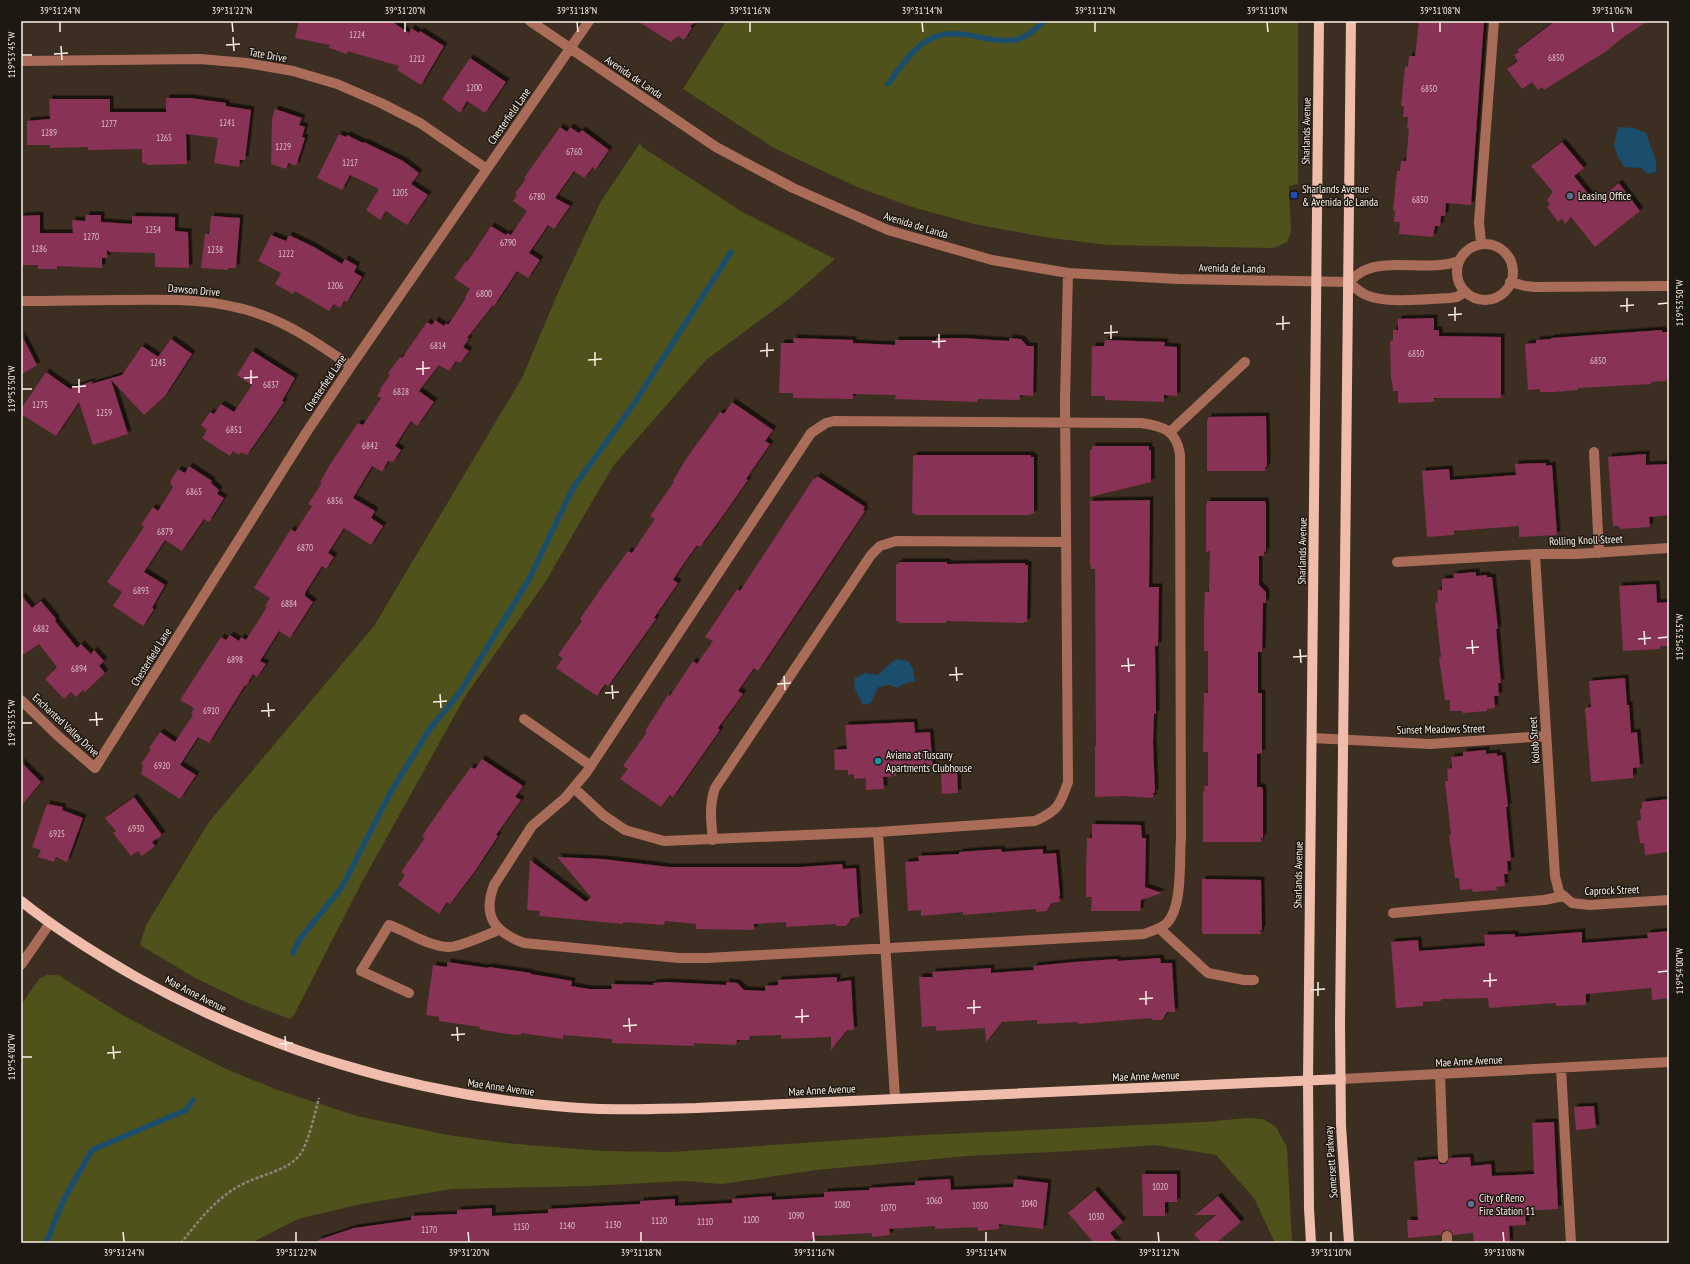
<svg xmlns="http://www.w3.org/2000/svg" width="1690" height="1264" viewBox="0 0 1690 1264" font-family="'PT Sans Narrow',sans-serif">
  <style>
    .green { fill: #4f521b }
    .water { fill: #1b4d6c }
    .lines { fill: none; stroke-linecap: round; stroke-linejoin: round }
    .stream { stroke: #1b4d6c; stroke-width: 5.5 }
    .building { fill: #883154; filter: url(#shadow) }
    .path { stroke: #92857a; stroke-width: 2.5; stroke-dasharray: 3 2; stroke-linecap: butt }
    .minor { stroke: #a96c59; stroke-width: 10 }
    .major { stroke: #f0bdad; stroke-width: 10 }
    .ticks { fill: none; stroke: #fbf1e8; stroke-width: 1.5 }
    .transit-dot { fill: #1a4fb4; stroke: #1e1812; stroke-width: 1.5 }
    .service-dot { fill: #5c6f8a; stroke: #1e1812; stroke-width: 1.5 }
    .culture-dot { fill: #0f9aa8; stroke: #1e1812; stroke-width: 1.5 }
    .labels { text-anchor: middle; stroke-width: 3; stroke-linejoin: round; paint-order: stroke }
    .number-label { font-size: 9px; fill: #dec1c3 }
    .street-label { font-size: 11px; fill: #fbf1e8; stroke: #1e1812 }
    .poi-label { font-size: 11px; fill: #fbf1e8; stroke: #1e1812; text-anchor: start }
    .neatline { fill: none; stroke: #fbf1e8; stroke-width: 1.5 }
    .ticks-label { font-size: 10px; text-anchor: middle; fill: #fbf1e8 }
  </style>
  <defs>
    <filter id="shadow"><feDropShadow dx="3.5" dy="-3.5" stdDeviation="0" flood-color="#0009"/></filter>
  </defs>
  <rect width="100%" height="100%" fill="#3c2e20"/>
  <path class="green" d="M726 21H1298V184L1289 186 1291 232 1287 242 1274 248 1107 245 1044 237 974 224 912 207 857 187 774 148 683 89Z
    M640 143 642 147 744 213 835 259 789 299 706 360 613 466 544 584 466 695 362 882 294 1015 290 1019 248 1003 197 979 140 945 146 925 209 822 374 626 522 378 560 288 601 201Z
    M47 975H58L124 1016 171 1041 224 1068 275 1089 357 1116 448 1135 506 1143 603 1151 672 1152 903 1136 1204 1122 1248 1118 1263 1119 1276 1127 1287 1147 1292 1243H1275L1254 1198 1216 1155 1155 1145 1073 1151 968 1156 816 1170 722 1184 685 1181 588 1186 452 1189 361 1204 298 1219 251 1243H21V1005L39 979Z"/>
  <path class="water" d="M1618 127 1634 128 1646 133 1656 161V172L1648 174 1641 168 1624 167 1618 157 1614 145Z
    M896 659 908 661 913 668 915 681 904 684 897 688 889 685 878 687 871 703 863 705 854 687 855 678 865 673 877 675Z"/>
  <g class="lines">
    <path class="stream" d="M888 84C898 70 908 55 922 44 955 20 987 47 1019 39 1028 36 1037 28 1044 21
      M293 953 299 940 342 887 389 795 429 730 460 692 529 579 573 488 633 405 731 252
      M46 1243 64 1199 92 1150 186 1110 193 1100"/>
  </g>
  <path class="building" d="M299 21H391L409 33 411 28 419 33 420 31 444 46 421 85 397 70 399 66 347 51V54L329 48 330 45 295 38Z
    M637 21H697L690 26 692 28 684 40 678 36 671 42Z
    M1419 21H1484L1471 205 1446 203 1445 216H1441L1440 226H1435L1433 237 1399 234 1400 222H1394L1395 211 1393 210 1397 171H1400L1401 161H1406L1409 129 1407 128 1408 117H1403L1404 106H1401L1405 66 1408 67 1409 56H1415Z
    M1555 21H1648L1625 36 1605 52 1544 90 1542 87 1538 90 1532 82 1522 89 1507 69 1518 61 1514 55 1519 52 1517 50Z
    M470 58 506 82 485 113 467 101 460 113 442 99Z
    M166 98H190L226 103V106L251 110 245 160H240L239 167 214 163 218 138 186 134 187 164 146 165V163H142V149L88 150V147L50 148V145H27V121L50 119 49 99H110V112H166Z
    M275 109 302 118 299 125 305 127 302 137 305 138 296 166 288 163 286 169 271 164 272 119Z
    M560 127 567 132 570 127 579 133 582 130 609 150 595 170 593 167 584 178 574 171 555 198 570 206 554 229 548 225 529 253 540 260 528 278 517 271 494 306 493 305 467 338 469 339 463 347 469 351 460 363 456 361 449 371 439 365 419 391 434 402 417 426 411 421 395 446 401 450 393 462 388 461 382 472 372 466 353 498 375 511 371 518 383 526 371 545 344 528 328 553 334 557 326 569 322 566 305 593V596L313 602 290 638 279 631 260 661 266 664 257 677 253 674 246 686 245 685 209 743 198 737 180 765 196 775 180 799 141 774 143 765 141 764 151 749 149 748 160 732 175 742 193 715 191 714 194 708 180 700 221 637 226 640 230 635 239 641 241 637 246 640 267 607 265 606 270 598 254 588 291 529 295 532 312 506 308 504 322 483 320 482 331 463 358 423 363 425 381 398 377 396 381 390 380 389 390 375 388 373 400 357 402 358 427 322 432 325 435 320 444 326 446 323 448 325 466 298 465 297 470 289 454 278 466 261 467 262 491 226 506 235 507 233 511 235 527 211 513 201 517 195 515 193 526 179 524 178Z
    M339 134 346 137 347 135 363 143 364 142 403 161 419 173 411 184 428 195 407 225 386 211 380 220 366 210 379 189 350 175 342 190 317 178Z
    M1562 142 1584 168 1574 176 1595 202 1619 183 1640 211 1595 247 1571 217 1565 224 1562 218 1558 222 1547 207 1550 205 1547 200 1552 193V191L1531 166Z
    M40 215V233H73L72 220 85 221 86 215H101V222L132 224V216L175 217V231L188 232 189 268 155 267V253L110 252 107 250V258H102V268L57 266V269H38V265H21V216Z
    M211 216 240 218 236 268H228V270L201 268 205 234H209Z
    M271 235 286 241 289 235 314 247 342 264 345 259 357 266 354 272 362 277 347 302 344 301 340 308 334 304 329 311 295 291 293 294 275 284 281 273 258 261Z
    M1434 318V330H1439V336L1501 337V398H1434V402L1398 403V391H1393L1392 380H1391L1390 341H1393V330H1398V319Z
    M1662 330V332H1669V378L1666 379 1667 381 1651 382V384L1578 388V390L1554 392H1540V389L1528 390 1525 344 1536 343V340L1551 339V338Z
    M21 334 37 365 21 375Z
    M793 338 853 340V343L895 345V340H936V338H962L1009 341V338L1021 339 1027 346H1034L1033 396 1020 395V400L978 399 977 402 895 399 896 395 853 394V399L793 398V393H779L781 343H794Z
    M171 339 192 354 165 396 144 415 111 380 128 434 93 445 79 402 56 436 21 414V409L46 372 70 389 93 381 91 384 122 375 142 346 158 357Z
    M1105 340 1165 342 1164 346 1177 347V396L1164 395V402L1105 400V396H1091L1092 346H1104Z
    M252 351 295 378 282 401 284 402 247 455 241 452 239 455 233 451 230 456 202 438 207 430 201 425 210 412 214 414 221 404 234 412 252 385 237 375Z
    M732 402 773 430 765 441 770 444 746 479 748 480 724 514 700 547 697 545 680 569 673 580 678 583 654 618 656 619 608 686 605 684 597 696 556 668 563 658 558 655 582 621 580 619 604 584 628 551 632 553 655 519 650 516 674 482 673 481 686 459 720 412 724 414Z
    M1266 416 1267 467H1265V471H1207V420H1208V417Z
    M1092 446H1149V450H1151V482L1090 497V450H1092Z
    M1646 454V465L1669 464V515L1649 517 1650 527 1620 529 1619 526H1613L1608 457Z
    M916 455H1031V457H1034V514H1030L1031 515H915V513H912L913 456Z
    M1546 463V466L1552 465 1557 535 1519 537V526L1454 531V535L1427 537 1422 471 1449 469 1450 480 1516 475 1515 464Z
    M189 466 212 481 211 483 219 490 217 494 224 498 209 522 204 519 182 551 165 540 144 572 165 585 152 608 154 609 143 626 113 606 122 592 107 582 144 527 141 525 153 507 158 511 173 487 170 482 178 469 185 473Z
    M817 476 865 507 863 510 865 511 758 671 754 668 738 691 743 694 718 728 720 730 673 797 670 795 661 807 620 779 628 769 623 766 647 732 645 731 668 695 670 696 693 661 697 664 713 641 705 637 737 589 740 591 814 478 816 479Z
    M1150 500 1149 587H1159L1158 646H1155L1156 714H1154L1153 742 1155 793H1153V798L1122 796 1095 797V746H1096L1095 569H1091V566L1090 565V501Z
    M1207 501H1265L1266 505V552L1264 551V556H1259V585L1266 592V603H1263L1262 652H1258V693H1262V753L1257 754V787H1262L1263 791V838H1261V842H1203V791H1205L1204 786H1208V752H1203L1204 693H1208V651H1204V615L1205 592H1209L1210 551 1206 552V504H1207Z
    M899 562H947V564L1025 563V565H1028L1027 622H1024V623L946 621V623H899V621H896V564H899Z
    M1476 572V576L1487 575V577H1492L1498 629H1496L1501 683H1498L1499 696H1494L1495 708 1487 709V711L1463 713 1462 711H1450V700H1445L1439 657H1441L1435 603 1438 602 1437 590H1442V579L1454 578 1453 574Z
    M1656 584 1657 603 1669 602V646H1660V649L1623 651 1619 586Z
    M21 595 32 608 41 601 56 619 55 621 77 648 81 644 91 654 94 650 104 661 99 666 105 673 85 692 83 690 76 697 71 692 64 699 45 679 57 667 39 644 21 656Z
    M1625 678 1627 705H1629L1631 733 1637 732 1640 767 1633 768V778L1591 782 1585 708 1591 707 1589 681Z
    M914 722 915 733 930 732 933 769 895 771 896 776 883 777 884 789 866 790V778L854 779V774L848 775V770H835L834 750 847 749 845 725Z
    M1486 750V754L1497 753V756L1502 755 1508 807H1506L1511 861H1507L1508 874H1504L1505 886 1496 887 1497 890 1473 892 1472 889 1460 890 1459 878H1455L1449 835H1451L1445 781H1448L1447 769 1452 768 1451 757 1463 756V752Z
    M482 759 523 786 515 797 521 800 496 835 498 836 475 871 450 904 447 902 439 914 398 885 405 875 401 872 425 838 422 836 446 801 471 767 475 769Z
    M21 762 41 782 21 806Z
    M957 771 958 793 942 794 941 772Z
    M134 797 162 835 152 842 155 846 142 856 138 851 131 856 113 833 116 831 105 818Z
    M1669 799V852L1645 855 1644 843H1640L1637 821 1641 820 1640 809H1642V802Z
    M47 804 63 807 62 810 83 818 67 862 56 857 54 862 38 857 41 850 32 847Z
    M1092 824 1141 825 1142 838H1146L1145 887 1162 893 1141 900 1140 911H1091L1092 897H1086V868L1087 838H1092Z
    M1001 849 1002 852 1043 849V854L1056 853 1060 896H1059L1060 902 1052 903 1046 911 1036 912V909L963 915V912L921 916V910L908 911 905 862 919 861 918 856 959 854V852Z
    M557 857 602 859 669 867H801L842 864 843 869 856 868 859 917 852 918 846 926H836V924L786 927V922L754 924V930L696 929V924L665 921 664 925 623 922V924L539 916 540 911 527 910 530 860 586 902 591 897Z
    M1202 879 1261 880 1262 930H1260L1261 934H1203L1202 930Z
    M1669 931V998L1652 1000 1651 988 1586 994V1005L1556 1006V1003L1489 1008 1488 998 1441 999V1001L1423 1002V1006L1396 1008 1391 942 1418 940 1419 951 1485 946 1484 935 1515 934V937L1582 932V943L1648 938 1647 933Z
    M1160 958 1161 963H1172L1175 1012H1167L1162 1020H1152L1151 1018 1078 1024V1022L1037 1024V1020L1002 1022 986 1042 985 1028 936 1031V1026L922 1027 919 977H933L932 972 991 968V973L1034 970 1033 966 1074 962 1117 959 1118 961Z
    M447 962 488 968 489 967 531 973V974L572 981 571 986 589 989H612L611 984 653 985V983L666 982 726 985V982L737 983 744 990 765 991V986L778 985V980L837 977V982L851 980 854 1030H847L831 1050V1037L781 1039V1035L750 1036 749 1040H737L736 1045 694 1043V1046L612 1043V1039L563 1035V1039L521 1033V1035L507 1034 479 1029 480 1027 439 1021V1017L426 1015 433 965 447 967Z
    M1594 1106 1596 1128 1576 1130 1574 1107Z
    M1554 1122 1558 1209 1525 1211 1526 1225 1509 1226 1510 1243H1474L1473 1233 1453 1235 1451 1231 1447 1230 1443 1231 1441 1235 1408 1238 1407 1220H1418L1414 1161 1437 1159 1440 1164H1444L1447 1163 1449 1158 1470 1157 1471 1166 1491 1164 1492 1176 1534 1174 1532 1123Z
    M1142 1174H1177V1202H1165V1216H1143Z
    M950 1179 951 1190 1013 1187 1014 1179 1048 1183 1043 1229 999 1224V1229L978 1231V1227L935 1229V1226L889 1229 890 1235 872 1237V1233L815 1236V1240L770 1243H660V1241L637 1243H318V1240L354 1228 411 1220V1216L457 1214V1210L492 1208V1216L548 1213V1209L640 1204V1201L675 1199V1206L732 1203V1199L772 1196V1200L824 1197V1192L869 1190V1188L915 1185V1181Z
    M1095 1190 1123 1222 1110 1233 1118 1243H1094L1068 1213Z
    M1218 1196 1241 1222 1216 1243H1202L1194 1234 1216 1215H1195Z"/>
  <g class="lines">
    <path class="path" d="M181 1243C199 1220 219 1195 245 1183 263 1174 284 1172 299 1156 308 1145 315 1113 319 1098"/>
    <path class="minor" d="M530 21 716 147 793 188 888 230 992 260 1068 273 1178 279 1348 282
      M21 61 200 59 247 63 293 71 337 84 381 103 420 123 487 169
      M1481 243 1479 222 1494 21
      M1457 272a28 28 0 1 1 56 0a28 28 0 1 1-56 0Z
      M1348 282C1354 286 1359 292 1366 295 1386 304 1427 299 1450 298L1457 297 1465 292
      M1348 282C1353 278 1358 274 1363 271 1388 258 1429 272 1459 261
      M1510 282 1525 286 1535 287 1669 286
      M21 301C54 301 88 300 121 300 172 299 222 298 270 318 299 330 324 348 351 366
      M834 421 1141 423C1163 426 1176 430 1180 454L1181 838C1179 861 1183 906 1167 923 1161 929 1151 931 1144 934L707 958H679L524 943C495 932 482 917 494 885L532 826 565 798 586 773 811 433 826 423Z
      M1170 432 1245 362
      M1594 452 1599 553
      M1669 548 1576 554H1535L1555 876 1559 892 1572 903 1589 905 1669 900
      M1397 562 1535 554
      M21 700 58 736 95 768 306 433 351 366 589 21
      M524 719 591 766
      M1312 738 1430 744 1546 736
      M574 788 603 815 625 830 664 841 878 832 1035 821C1058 811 1060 805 1068 782L1065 400 1068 273
      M878 832 895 1098
      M713 840C711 822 709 805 715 788L871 555 880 546 896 541 1066 542
      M1393 913 1544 900 1564 896
      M1159 928 1208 973 1244 980H1254
      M21 965 50 923
      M409 993 361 971 389 925C409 932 427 946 448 947 458 948 488 934 499 930
      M1561 1068 1571 1243
      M1440 1074 1443 1158
      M1341 1079 1669 1062
      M1447 1236V1243"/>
    <path class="major" d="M21 901C57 930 96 954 136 977 265 1049 408 1093 555 1106 602 1111 649 1109 696 1108L1341 1079
      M1311 1243 1309 1208 1308 1081 1319 21
      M1349 1243 1341 1126 1340 1024 1351 21"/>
  </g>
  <path class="ticks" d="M60 22V32M232 22 233 32M405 22V32M577 22 578 32M750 22V32M922 22 923 32M1095 22V32M1267 22 1268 32M1440 22V32M1612 22 1613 32M233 37 234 51M226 45 240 44M61 46 62 60M54 54 68 53M22 55H32M1627 298V312M1658 304 1668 303M1620 306 1634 305M1455 307V321M1448 315 1462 314M1283 316V330M1276 324 1290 323M1111 325V339M1104 333 1118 332M939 334V348M932 342 946 341M767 343V357M760 351 774 350M595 352V366M588 360 602 359M423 361V375M416 369 430 368M251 370V384M244 378 258 377M79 379V393M72 387 86 386M22 389H32M1644 631 1645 645M1658 638 1668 637M1638 639 1651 638M1472 640 1473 654M1466 648 1479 647M1300 649 1301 663M1293 657 1307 656M1128 658 1129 672M1121 666 1135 665M956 667 957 681M949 675 963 674M784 676 785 690M777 684 791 683M612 685 613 699M605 693 619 692M440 694 441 708M433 702 447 701M268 703 269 717M261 711 275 710M96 712 97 726M89 720 103 719M22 723H32M1658 972 1668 971M1490 973V987M1483 981 1497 980M1318 982V996M1311 990 1325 989M1146 991V1005M1139 999 1153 998M974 1000V1014M967 1008 981 1007M802 1009V1023M795 1017 809 1016M629 1018 630 1032M623 1026 637 1025M457 1027 458 1041M451 1035 465 1034M285 1036 286 1050M279 1044 293 1043M113 1046 114 1059M107 1053 121 1052M22 1057H32M123 1232 124 1242M296 1232V1242M468 1232 469 1242M641 1232V1242M813 1232 814 1242M986 1232V1242M1158 1232 1159 1242M1331 1232V1242M1503 1232 1504 1242"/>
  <rect class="transit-dot" x="1290" y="191" width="8" height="8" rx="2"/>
  <g class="service-dot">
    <circle cx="1570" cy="196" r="4"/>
    <circle cx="1471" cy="1204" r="4"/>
  </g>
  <circle class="culture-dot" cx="878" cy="761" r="4"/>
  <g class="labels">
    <g class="number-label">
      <text x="357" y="38">1224</text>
      <text x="1556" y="61">6850</text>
      <text x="417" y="62">1212</text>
      <text x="474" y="91">1200</text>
      <text x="1429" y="92">6850</text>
      <text x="227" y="126">1241</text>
      <text x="109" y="127">1277</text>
      <text x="49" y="136">1289</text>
      <text x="164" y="141">1265</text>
      <text x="283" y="150">1229</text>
      <text x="574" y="155">6760</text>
      <text x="350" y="166">1217</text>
      <text x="400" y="196">1205</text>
      <text x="537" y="200">6780</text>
      <text x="1420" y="203">6850</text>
      <text x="153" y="233">1254</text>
      <text x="91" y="240">1270</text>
      <text x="508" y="246">6790</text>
      <text x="39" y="252">1286</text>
      <text x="215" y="253">1238</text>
      <text x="286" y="257">1222</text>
      <text x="335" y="289">1206</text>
      <text x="484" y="297">6800</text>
      <text x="438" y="349">6814</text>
      <text x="1416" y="357">6850</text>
      <text x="1598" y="364">6850</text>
      <text x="158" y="366">1243</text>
      <text x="271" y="388">6837</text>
      <text x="401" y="395">6828</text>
      <text x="40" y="408">1275</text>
      <text x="104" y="416">1259</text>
      <text x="234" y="433">6851</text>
      <text x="370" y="449">6842</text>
      <text x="194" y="495">6865</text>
      <text x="335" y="504">6856</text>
      <text x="165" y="535">6879</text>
      <text x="305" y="551">6870</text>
      <text x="141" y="594">6893</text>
      <text x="289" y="607">6884</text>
      <text x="41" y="632">6882</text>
      <text x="235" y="663">6898</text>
      <text x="79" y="672">6894</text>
      <text x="211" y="714">6910</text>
      <text x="162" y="769">6920</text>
      <text x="136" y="832">6930</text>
      <text x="57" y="837">6925</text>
      <text x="1160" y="1190">1020</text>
      <text x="934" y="1204">1060</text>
      <text x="1029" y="1207">1040</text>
      <text x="842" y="1208">1080</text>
      <text x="980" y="1209">1050</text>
      <text x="888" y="1211">1070</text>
      <text x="796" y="1219">1090</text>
      <text x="1096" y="1220">1030</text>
      <text x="751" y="1223">1100</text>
      <text x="659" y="1224">1120</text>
      <text x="705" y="1225">1110</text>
      <text x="613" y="1228">1130</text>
      <text x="567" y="1229">1140</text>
      <text x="521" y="1230">1150</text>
      <text x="429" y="1233">1170</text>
    </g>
    <g class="street-label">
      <text transform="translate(268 55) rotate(10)" y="4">Tate Drive</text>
      <text transform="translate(634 77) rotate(34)" y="4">Avenida de Landa</text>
      <text transform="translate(509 116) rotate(-55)" y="4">Chesterfield Lane</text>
      <text transform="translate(1306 131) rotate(-89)" y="4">Sharlands Avenue</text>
      <text transform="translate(916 225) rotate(17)" y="4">Avenida de Landa</text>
      <text transform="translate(1232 268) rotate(1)" y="4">Avenida de Landa</text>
      <text transform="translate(194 290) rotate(5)" y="4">Dawson Drive</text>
      <text transform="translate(325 383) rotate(-56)" y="4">Chesterfield Lane</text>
      <text transform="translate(1586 540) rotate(-2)" y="4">Rolling Knoll Street</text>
      <text transform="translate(1302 551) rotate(-89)" y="4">Sharlands Avenue</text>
      <text transform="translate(151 657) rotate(-58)" y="4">Chesterfield Lane</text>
      <text transform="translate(66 725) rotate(43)" y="4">Enchanted Valley Drive</text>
      <text transform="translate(1441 729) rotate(-1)" y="4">Sunset Meadows Street</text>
      <text transform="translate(1534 740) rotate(-94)" y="4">Kolob Street</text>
      <text transform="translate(1298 875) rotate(-89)" y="4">Sharlands Avenue</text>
      <text transform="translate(1612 890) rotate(-2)" y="4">Caprock Street</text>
      <text transform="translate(196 994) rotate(27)" y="4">Mae Anne Avenue</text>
      <text transform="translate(1469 1061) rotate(-3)" y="4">Mae Anne Avenue</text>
      <text transform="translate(1146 1076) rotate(-2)" y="4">Mae Anne Avenue</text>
      <text transform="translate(501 1087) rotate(8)" y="4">Mae Anne Avenue</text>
      <text transform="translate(822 1090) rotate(-3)" y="4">Mae Anne Avenue</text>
      <text transform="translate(1331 1162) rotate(-94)" y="4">Somersett Parkway</text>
    </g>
    <g class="poi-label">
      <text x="1302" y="193">Sharlands Avenue<tspan x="1302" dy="13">&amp; Avenida de Landa</tspan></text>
      <text x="1578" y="200">Leasing Office</text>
      <text x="886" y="759">Aviana at Tuscany<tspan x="886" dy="13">Apartments Clubhouse</tspan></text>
      <text x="1479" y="1202">City of Reno<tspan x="1479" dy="13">Fire Station 11</tspan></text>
    </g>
  </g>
  <rect width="1690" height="1264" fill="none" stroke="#1e1812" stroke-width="44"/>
  <rect x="22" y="22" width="1646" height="1220" class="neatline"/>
  <g class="ticks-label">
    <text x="60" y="14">39°31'24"N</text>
    <text x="232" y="14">39°31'22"N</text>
    <text x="405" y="14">39°31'20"N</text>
    <text x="577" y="14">39°31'18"N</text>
    <text x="750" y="14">39°31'16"N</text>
    <text x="922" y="14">39°31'14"N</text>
    <text x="1095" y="14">39°31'12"N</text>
    <text x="1267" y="14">39°31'10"N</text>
    <text x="1440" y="14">39°31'08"N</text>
    <text x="1612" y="14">39°31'06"N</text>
    <text transform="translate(11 55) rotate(-90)" y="4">119°53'45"W</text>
    <text transform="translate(1679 303) rotate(-90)" y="4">119°53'50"W</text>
    <text transform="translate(11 389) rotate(-90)" y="4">119°53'50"W</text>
    <text transform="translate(1679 637) rotate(-90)" y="4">119°53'55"W</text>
    <text transform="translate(11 723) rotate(-90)" y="4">119°53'55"W</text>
    <text transform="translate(1679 971) rotate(-90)" y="4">119°54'00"W</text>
    <text transform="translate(11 1057) rotate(-90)" y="4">119°54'00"W</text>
    <text x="124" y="1256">39°31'24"N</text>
    <text x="296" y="1256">39°31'22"N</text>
    <text x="469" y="1256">39°31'20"N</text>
    <text x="641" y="1256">39°31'18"N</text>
    <text x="814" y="1256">39°31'16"N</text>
    <text x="986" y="1256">39°31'14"N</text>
    <text x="1159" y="1256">39°31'12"N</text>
    <text x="1331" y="1256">39°31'10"N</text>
    <text x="1504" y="1256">39°31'08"N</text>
  </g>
</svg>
